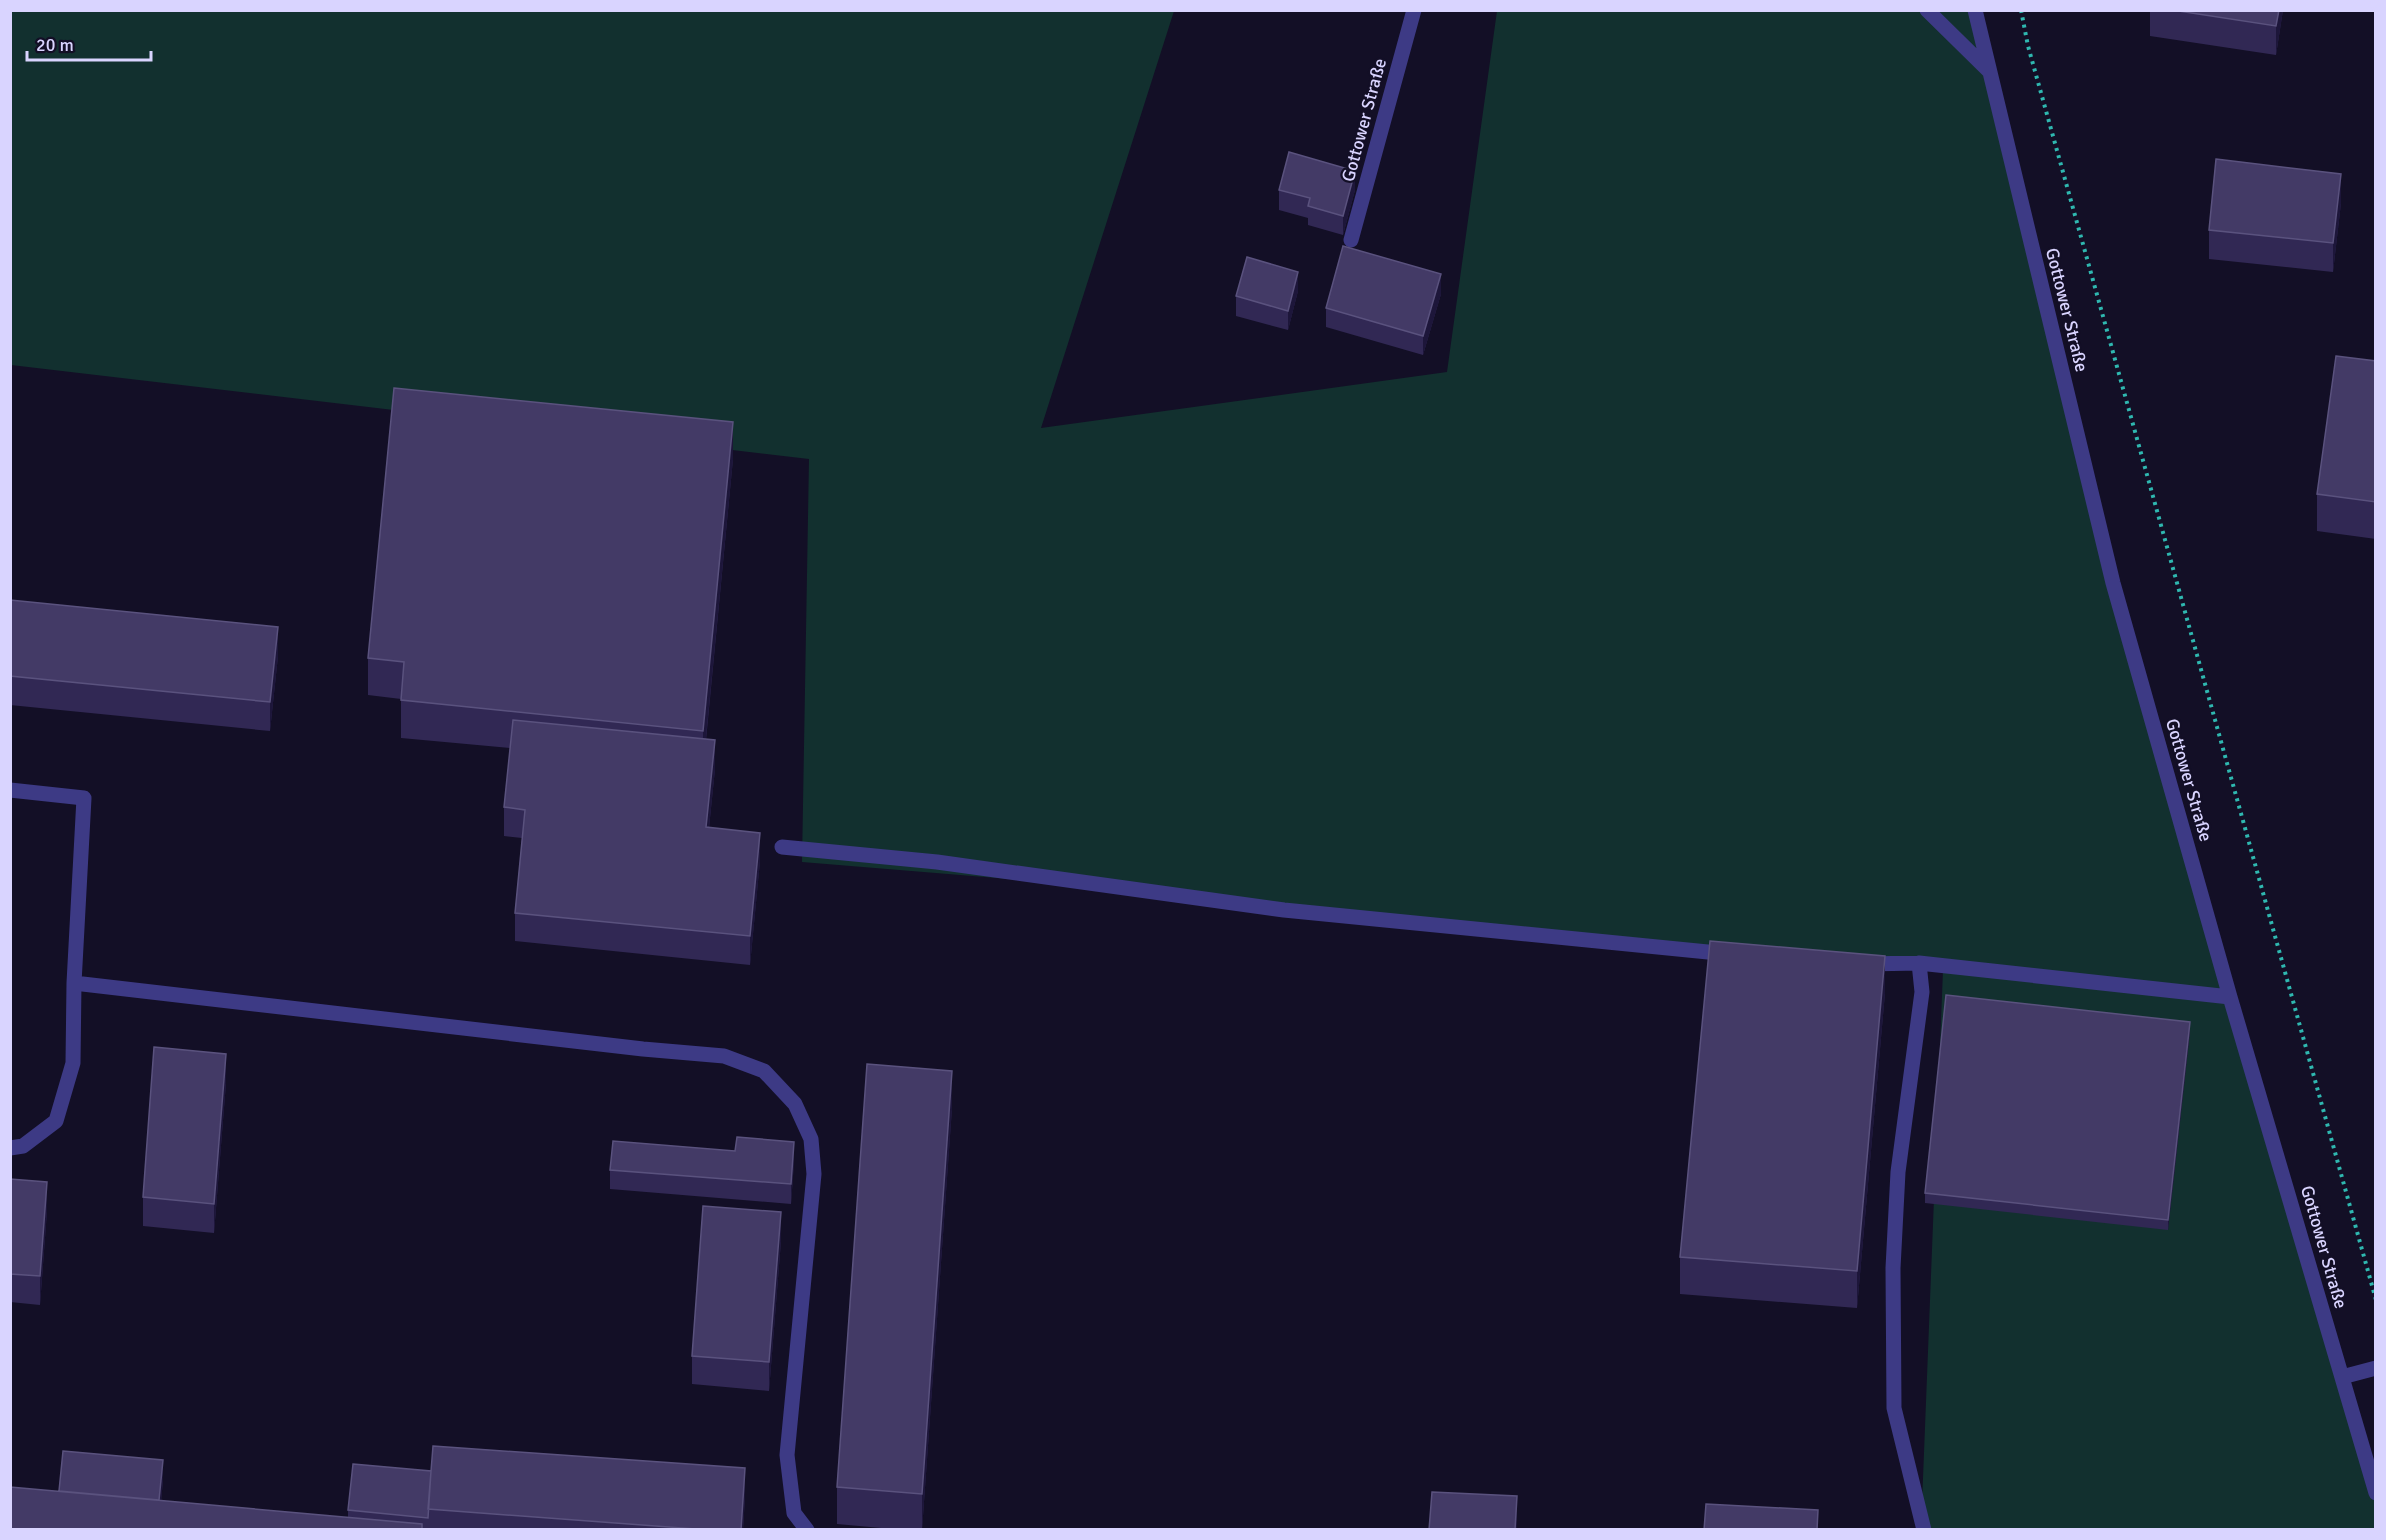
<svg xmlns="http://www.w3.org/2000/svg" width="2386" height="1540" viewBox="0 0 2386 1540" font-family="Signika,sans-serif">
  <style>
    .green { fill: #12302f }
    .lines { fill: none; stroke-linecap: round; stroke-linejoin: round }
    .path { stroke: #2fb8b0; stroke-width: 4; stroke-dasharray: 3 4.5; stroke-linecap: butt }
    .minor { stroke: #3d3a85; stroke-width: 15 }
    .wall { fill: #312854 }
    .shaded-wall { fill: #1d163a }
    .building { fill: #433a66; stroke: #5a527e; stroke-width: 1.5 }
    .labels { text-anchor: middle; stroke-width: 4.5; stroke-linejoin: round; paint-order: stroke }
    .street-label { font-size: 18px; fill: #d9d4ff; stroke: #130f26 }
  </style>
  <rect width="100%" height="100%" fill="#130f26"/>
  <path class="green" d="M11 11H1174L1041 428 1447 372 1497 11H1975L2113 583 2375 1493V1529H1921L1943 970 1155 891 802 862 809 459 11 365Z"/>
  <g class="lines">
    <path class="path" d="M2021 10 2028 46 2376 1300"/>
    <path class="minor" d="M1927 10 1989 71
      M1975 10 2113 583 2230 997 2376 1493
      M1351 240 1414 10
      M10 790 84 798 74 983 73 1063 56 1121 23 1146 10 1148
      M782 847 937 862 1284 910 1728 954
      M1919 963 1922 992 1898 1172 1893 1268 1894 1408 1924 1530
      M1866 964 1919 963 2230 997
      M74 983 643 1049 724 1056 764 1071 795 1104 811 1139 814 1174 787 1455 794 1513 807 1530
      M2342 1377 2376 1368"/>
  </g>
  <path class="wall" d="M2150 10H2283L2276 55 2150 36Z
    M1279 190H1355L1343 235 1308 225V218L1279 210Z
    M2341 203 2333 272 2209 259V230Z
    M1298 291 1288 330 1236 316V296Z
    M1441 294 1423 355 1326 327V308Z
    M2376 361V539L2317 531V494Z
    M733 459 706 740 715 769 709 828 760 861 750 965 515 941V913L522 838 504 836V807L510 748 401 738V699L368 695V658Z
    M10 600 278 656 270 731 10 705Z
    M1885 993 1857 1308 1680 1294V1257Z
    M2190 1032 2168 1230 1925 1203V1193Z
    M226 1083 214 1233 143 1226V1197Z
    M952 1108 922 1530H903L837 1524V1487Z
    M794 1162 791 1204 610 1189V1170Z
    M10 1179 47 1211 40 1305 10 1302Z
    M781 1241 769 1391 692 1384V1356Z
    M431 1471 745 1497 743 1530H10L163 1480 161 1501 348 1518V1510Z"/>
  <path class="shaded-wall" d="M2279 10H2283L2276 55V26Z
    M1355 171V190L1343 235V216Z
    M2341 174V203L2333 272V243Z
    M1298 272V291L1288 330V311Z
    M1441 274V294L1423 355V336Z
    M733 422V459L703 768V731Z
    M278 627V656L270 731V702Z
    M715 740V769L706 856V827Z
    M760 833V861L750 965V936Z
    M1885 956V993L1857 1308V1271Z
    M2190 1022V1032L2168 1230V1220Z
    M226 1054V1083L214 1233V1204Z
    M952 1071V1108L922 1530V1494Z
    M794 1142V1162L791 1204V1184Z
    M47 1182V1211L40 1305V1276Z
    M781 1212V1241L769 1391V1362Z
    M163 1460V1480L159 1527V1507Z
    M745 1468V1497L743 1530H741Z
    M1517 1496V1530H1515Z"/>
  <path class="building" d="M2172 10H2279L2276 26Z
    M1289 152 1355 171 1343 216 1308 206 1310 198 1279 190Z
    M2216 159 2341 174 2333 243 2209 230Z
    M1343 246 1441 274 1423 336 1326 308Z
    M1247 257 1298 272 1288 311 1236 296Z
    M2336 356 2376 361V502L2317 494Z
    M394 388 733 422 703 731 401 700 404 662 368 658Z
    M10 600 278 627 270 702 10 676Z
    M513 720 715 740 706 827 760 833 750 936 515 913 525 810 504 807Z
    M1710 941 1885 956 1857 1271 1680 1257Z
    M1946 995 2190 1022 2168 1220 1925 1193Z
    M154 1047 226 1054 214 1204 143 1197Z
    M867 1064 952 1071 922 1494 837 1487Z
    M737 1137 794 1142 791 1184 610 1170 613 1141 735 1151Z
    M10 1179 47 1182 40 1276 10 1274Z
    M703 1206 781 1212 769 1362 692 1356Z
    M433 1446 745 1468 741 1530H709L428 1509Z
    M63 1451 163 1460 159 1500 59 1491Z
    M353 1464 431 1471 428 1518 348 1510Z
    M10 1487 422 1524V1530H10Z
    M1432 1492 1517 1496 1515 1530H1429Z
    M1706 1504 1818 1510 1817 1530H1704Z"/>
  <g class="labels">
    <g class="street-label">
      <text transform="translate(1364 120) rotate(-75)" y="6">Gottower Straße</text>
      <text transform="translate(2067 310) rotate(76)" y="6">Gottower Straße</text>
      <text transform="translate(2189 780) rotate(74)" y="6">Gottower Straße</text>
      <text transform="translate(2324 1247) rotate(74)" y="6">Gottower Straße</text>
    </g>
  </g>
  <rect width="2386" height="1540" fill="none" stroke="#d9d4ff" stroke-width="24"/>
  <path d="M27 51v9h124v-9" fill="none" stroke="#d9d4ff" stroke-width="3"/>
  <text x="36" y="51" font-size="18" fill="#d9d4ff" stroke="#130f26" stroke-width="4.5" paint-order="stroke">20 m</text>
</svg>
